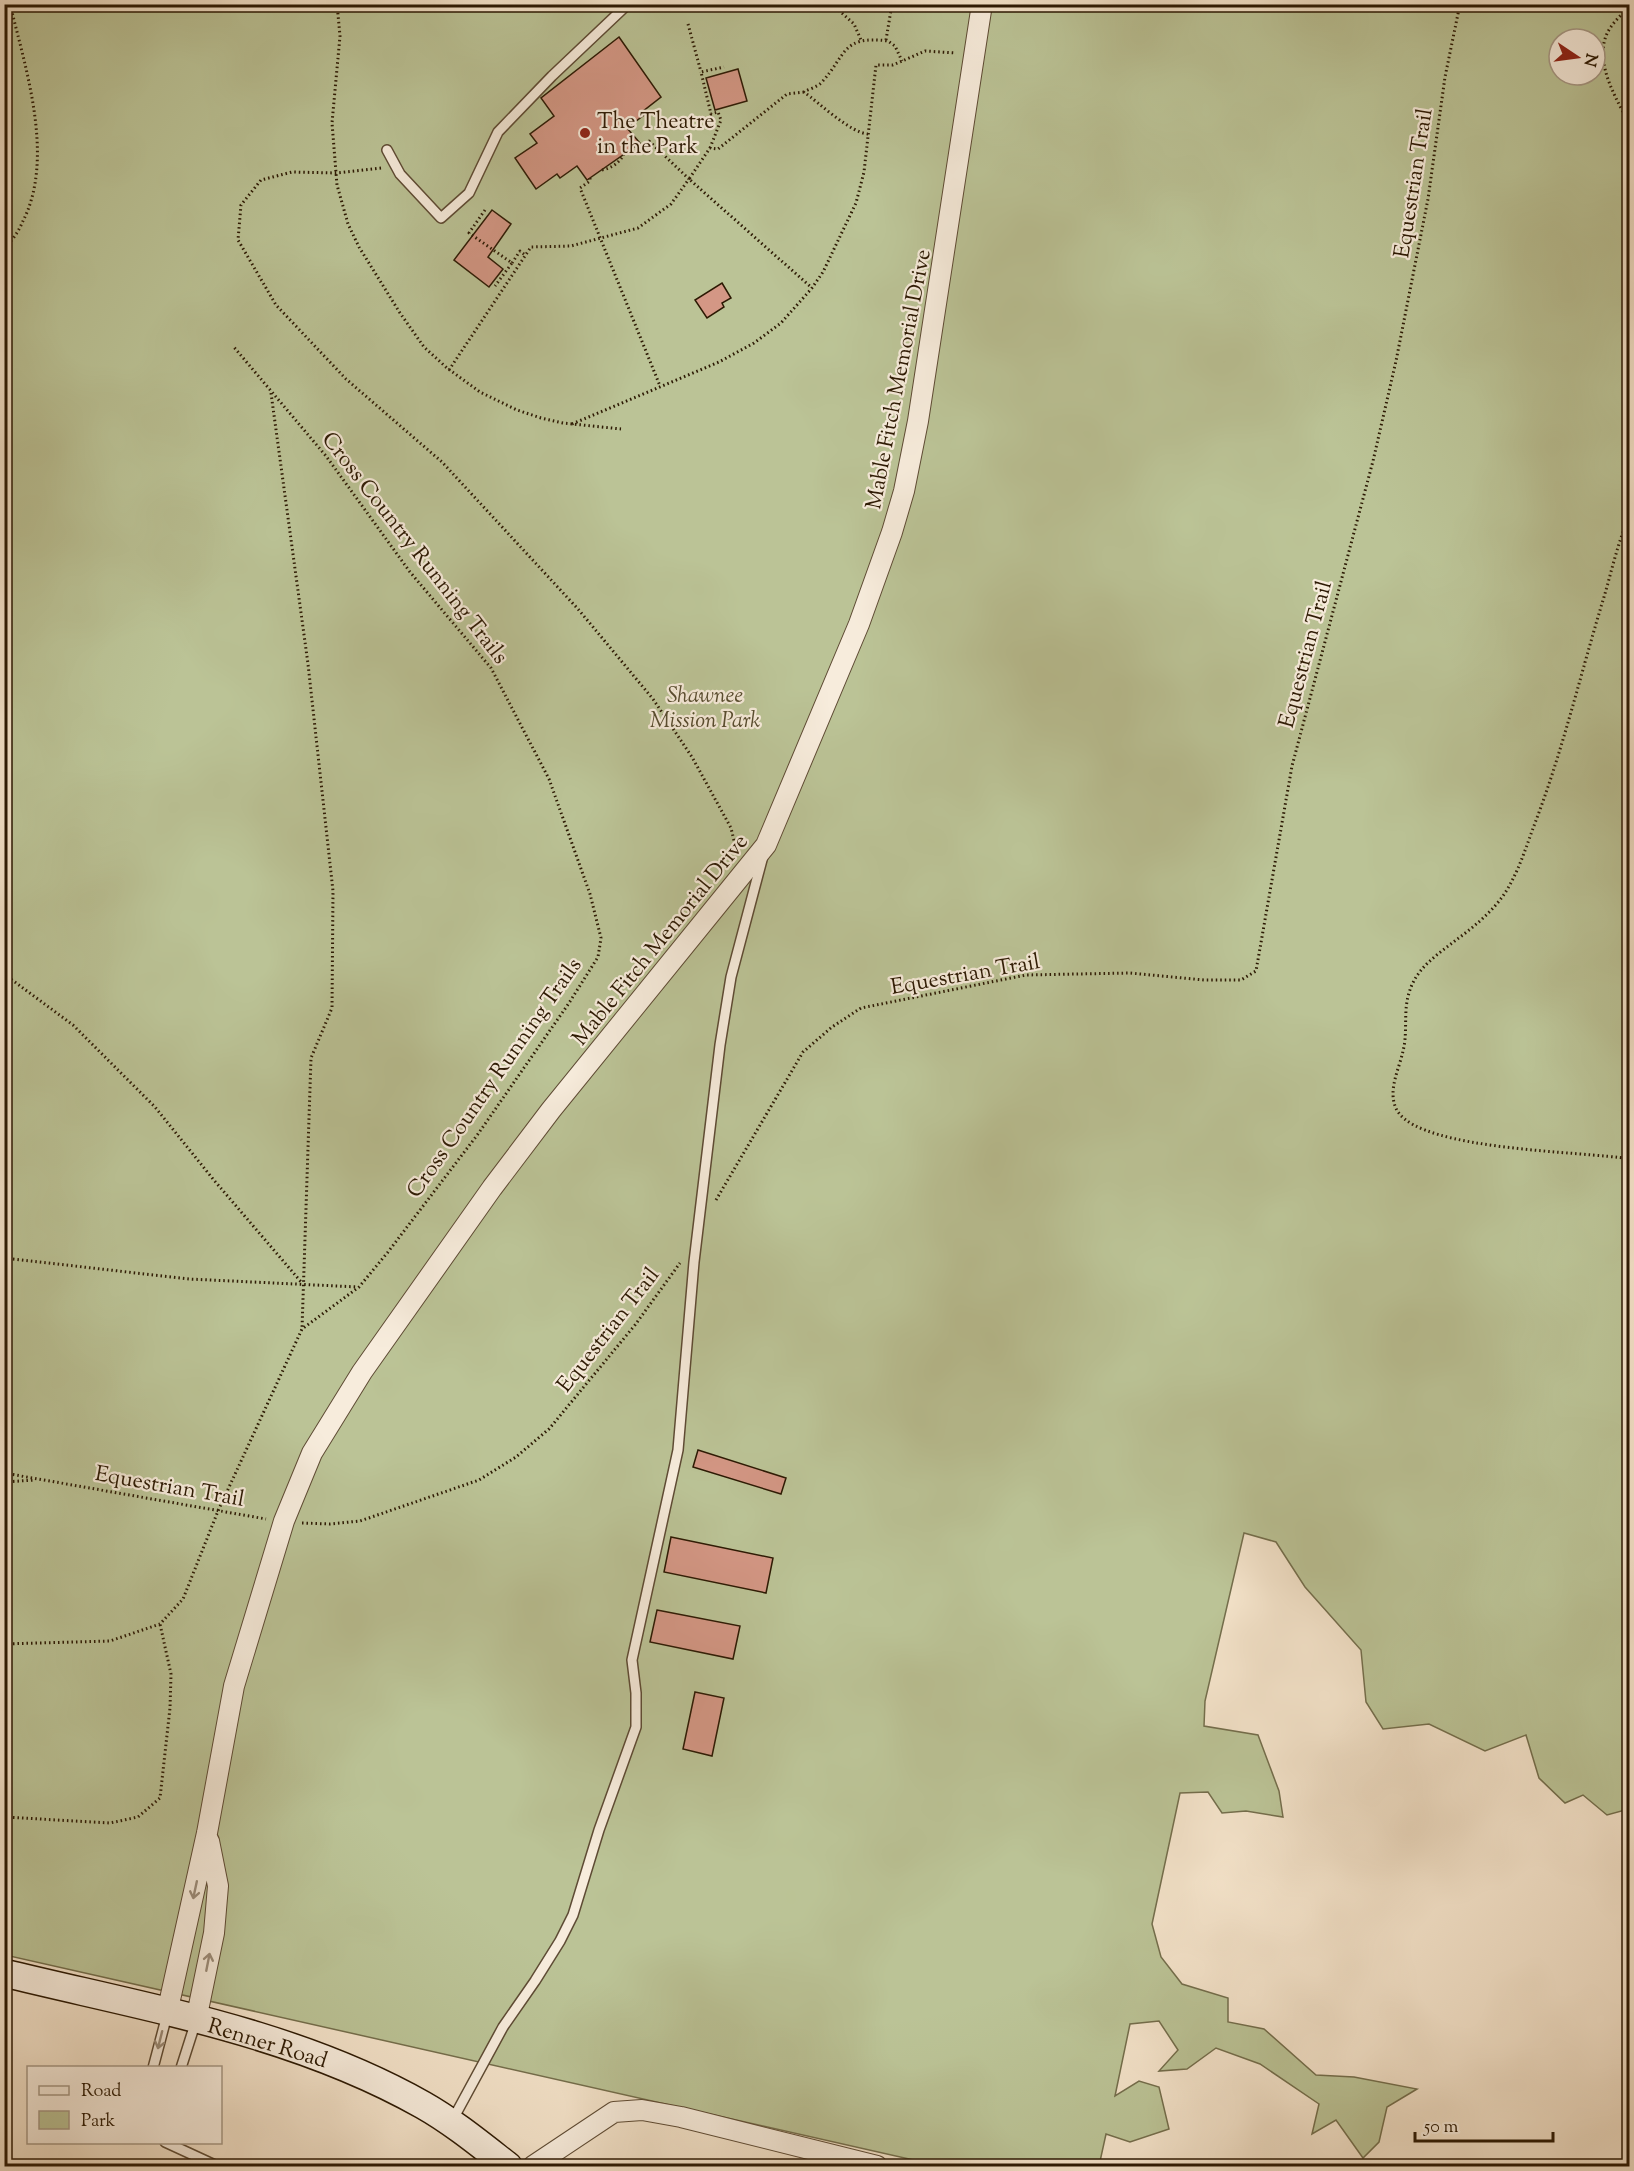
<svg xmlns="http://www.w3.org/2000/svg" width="1634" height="2171" viewBox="0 0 1634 2171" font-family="'Sorts Mill Goudy',serif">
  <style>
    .green { fill: #bbc396; stroke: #746e4c; stroke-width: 1.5; fill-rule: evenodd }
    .building { fill: #d49785; stroke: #2c1903; stroke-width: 1.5 }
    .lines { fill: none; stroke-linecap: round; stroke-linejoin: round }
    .lane-casing { stroke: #5e4b34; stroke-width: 12 }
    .street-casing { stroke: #5e4b34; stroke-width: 22 }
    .secondary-casing { stroke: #2c1903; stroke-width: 30 }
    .path { stroke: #2c1903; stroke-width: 3; stroke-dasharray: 1.5 3; stroke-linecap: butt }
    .lane { stroke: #f7ecdc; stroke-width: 9 }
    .street { stroke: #f7ecdc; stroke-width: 20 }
    .secondary { stroke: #f7ecdc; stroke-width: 27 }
    .oneway { stroke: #9c8d7a }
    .poi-dot { fill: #8f2418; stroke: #f7ecdc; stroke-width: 2 }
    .labels { text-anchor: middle; stroke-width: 4.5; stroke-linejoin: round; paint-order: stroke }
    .poi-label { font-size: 22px; fill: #2c1903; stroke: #f7ecdc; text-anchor: start }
    .street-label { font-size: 22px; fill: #2c1903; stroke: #f7ecdc }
    .park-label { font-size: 22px; font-style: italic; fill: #574c2f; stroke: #f7ecdc }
  </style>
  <rect width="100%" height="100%" fill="#f3e2c9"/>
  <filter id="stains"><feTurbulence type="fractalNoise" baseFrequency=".00333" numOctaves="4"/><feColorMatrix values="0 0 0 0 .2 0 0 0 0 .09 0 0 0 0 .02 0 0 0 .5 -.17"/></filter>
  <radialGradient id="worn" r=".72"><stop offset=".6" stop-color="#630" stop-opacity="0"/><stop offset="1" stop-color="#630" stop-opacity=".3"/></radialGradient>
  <path class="green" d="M5 5H1629V1809L1607 1815 1583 1795 1565 1803 1539 1778 1526 1735 1485 1751 1429 1724 1383 1729 1366 1702 1361 1650 1305 1587 1276 1542 1244 1533 1205 1701 1204 1726 1258 1735 1279 1791 1283 1817 1246 1811 1222 1813 1208 1792 1180 1793 1152 1924 1161 1957 1182 1984 1228 1998V2022L1264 2029 1316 2075 1354 2077 1417 2089 1387 2107 1379 2142 1363 2158 1336 2120 1312 2134 1319 2104 1260 2064 1216 2048 1187 2069 1159 2071 1178 2050 1159 2021 1130 2024 1115 2096 1139 2081 1159 2087 1169 2129 1130 2142 1106 2134 1099 2166H940L5 1955ZM1559 39H1595V75H1559Z"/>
  <path class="building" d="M619 37 661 97 642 112 644 115 627 128 640 143 587 180 577 166 560 178 557 174 536 189 515 158 537 143 530 134 554 116 541 98Z
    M738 69 747 101 715 110 706 78Z
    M492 210 511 224 488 257 503 269 489 287 454 260Z
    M722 283 731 298 722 303 724 307 707 318 695 300Z
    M698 1450 786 1478 781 1494 693 1467Z
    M671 1537 773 1558 766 1593 664 1572Z
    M657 1610 740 1626 733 1659 650 1642Z
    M695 1692 724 1698 712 1756 683 1749Z"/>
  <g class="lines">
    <defs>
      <path id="lane" d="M387 150 400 174 441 218 469 193 498 132 552 76 628 4
        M153 2068 167 2015
        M181 2068 196 2021
        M452 2121 503 2027 535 1981 560 1941 573 1915 599 1830 636 1727V1693L632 1660 678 1450 694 1262 720 1045 731 977 763 856
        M165 2142 217 2166"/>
      <path id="street" d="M167 2013 207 1833 234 1686 284 1521 312 1453 362 1372 492 1188 551 1110 766 845 859 624 892 532 904 491 918 421 982 4
        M196 2020 214 1933 218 1886 209 1841
        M533 2166 614 2112 642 2110 681 2117 877 2166"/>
      <path id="secondary" d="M4 1973C147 2008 294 2032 423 2105 453 2122 481 2145 508 2166"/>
    </defs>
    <use href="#lane" class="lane-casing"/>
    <use href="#street" class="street-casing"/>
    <use href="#secondary" class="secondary-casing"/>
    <path class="path" d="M337 4 340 36 332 123 337 185 348 224 359 247 400 313 424 347 447 368 480 392 517 410 541 418 563 423 621 429
      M832 4 854 24 861 40
      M1630 6C1622 14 1610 25 1606 36 1595 65 1617 100 1630 125
      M688 24 701 72
      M886 40 892 4
      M804 92 787 94 718 149 710 148 689 179 812 288
      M868 134C851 133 819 103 804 92 809 89 817 87 821 83 847 55 841 35 888 41L895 46 902 61
      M710 148 721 120 718 112 711 114 701 72 724 67
      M381 168 336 173 292 172 261 180 241 205 238 240 276 305 346 379 442 462 578 609 653 699 692 757 731 828 737 853
      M602 170C612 168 619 163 624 154
      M590 178V181L580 188 660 386
      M485 210 469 233 512 263 495 286
      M4 247C13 241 19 230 23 221 55 158 26 70 10 4
      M512 263 520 251 525 255
      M449 370 531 247 571 246 638 228 671 204 689 179 649 141 640 147 636 146
      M271 393 308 664 333 891 332 1008 311 1058 302 1329
      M572 424 719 362 754 343 781 323 812 288 823 272 856 203 864 172 876 65H893L925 51 956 53
      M1630 515C1618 541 1612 570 1604 597 1581 672 1563 750 1535 823 1526 847 1519 871 1505 893 1493 911 1474 927 1456 940 1437 955 1416 968 1409 993 1403 1012 1408 1032 1403 1051 1399 1070 1386 1093 1398 1112 1425 1151 1582 1151 1630 1159
      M4 974 73 1025 155 1107 213 1179 302 1283
      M716 1200 803 1052 832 1027 861 1008 1026 975 1130 973 1204 980H1241L1256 971 1292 766 1373 461 1396 361 1428 199 1445 77 1460 4
      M4 1258 189 1279 358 1287
      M4 1473 266 1519
      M4 1482 35 1480
      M302 1523 330 1524 360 1521 479 1480 516 1457 549 1429 635 1325 680 1263
      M4 1644 110 1641 160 1624 183 1599 218 1511 302 1329 359 1287 388 1252 478 1134 569 1003 598 957 601 938 590 894 549 779 491 668 410 572 326 456 233 346
      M4 1817 110 1823 138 1817 160 1798 170 1708 171 1674 160 1624"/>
    <use href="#lane" class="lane"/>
    <use href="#street" class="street"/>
    <use href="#secondary" class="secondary"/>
  </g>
  <defs><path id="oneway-shaft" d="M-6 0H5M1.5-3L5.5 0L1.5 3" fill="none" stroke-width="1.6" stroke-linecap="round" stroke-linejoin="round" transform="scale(1.5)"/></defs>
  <g class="oneway">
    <use href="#oneway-shaft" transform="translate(195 1890) rotate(102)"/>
    <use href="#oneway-shaft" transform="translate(208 1962) rotate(-79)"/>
    <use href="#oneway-shaft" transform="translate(160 2040) rotate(104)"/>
  </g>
  <circle class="poi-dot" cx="585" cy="133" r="6"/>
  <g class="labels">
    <g class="poi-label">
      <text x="597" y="128">The Theatre<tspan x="597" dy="25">in the Park</tspan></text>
    </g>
    <g class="street-label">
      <text transform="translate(1412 183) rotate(-81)" y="8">Equestrian Trail</text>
      <text transform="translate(897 379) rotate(-79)" y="8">Mable Fitch Memorial Drive</text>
      <text transform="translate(416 547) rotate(52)" y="8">Cross Country Running Trails</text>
      <text transform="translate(1304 654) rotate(-75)" y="8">Equestrian Trail</text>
      <text transform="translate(659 939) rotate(-51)" y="8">Mable Fitch Memorial Drive</text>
      <text transform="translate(965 973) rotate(-10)" y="8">Equestrian Trail</text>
      <text transform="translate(493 1077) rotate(-55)" y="8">Cross Country Running Trails</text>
      <text transform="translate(607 1329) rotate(-52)" y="8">Equestrian Trail</text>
      <text transform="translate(170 1485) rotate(10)" y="8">Equestrian Trail</text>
      <text transform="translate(268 2042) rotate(17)" y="8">Renner Road</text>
    </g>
    <g class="park-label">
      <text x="705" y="702">Shawnee<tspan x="705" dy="25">Mission Park</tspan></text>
    </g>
  </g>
  <rect width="1634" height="2171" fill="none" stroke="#f3e2c9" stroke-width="24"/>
  <rect x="6" y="6" width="1622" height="2159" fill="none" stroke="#2c1903" stroke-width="3"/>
  <rect x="12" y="12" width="1610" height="2147" fill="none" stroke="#2c1903" stroke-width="1.5"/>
  <rect x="27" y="2066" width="195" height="78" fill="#f7ecdc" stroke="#a69885" stroke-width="1.5"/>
  <rect x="39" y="2086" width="30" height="9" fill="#f7ecdc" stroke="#a69885" stroke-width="1.5"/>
  <text x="81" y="2096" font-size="18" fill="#2c1903">Road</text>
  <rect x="39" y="2111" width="30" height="18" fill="#bbc396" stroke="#a69885" stroke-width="1.5"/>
  <text x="81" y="2126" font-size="18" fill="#2c1903">Park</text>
  <g transform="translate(1577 57) rotate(103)"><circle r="28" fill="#f7ecdc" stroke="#a69885" stroke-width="1.5"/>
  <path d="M0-4.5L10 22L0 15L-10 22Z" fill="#8f2418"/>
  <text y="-9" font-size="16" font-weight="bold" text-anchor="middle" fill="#2c1903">N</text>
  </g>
  <path d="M1415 2132v9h138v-9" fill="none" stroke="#2c1903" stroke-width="3"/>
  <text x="1424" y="2132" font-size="18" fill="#2c1903" stroke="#f7ecdc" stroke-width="4.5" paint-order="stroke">50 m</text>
  <rect width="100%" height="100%" filter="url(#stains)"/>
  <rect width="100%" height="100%" fill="url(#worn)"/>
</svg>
